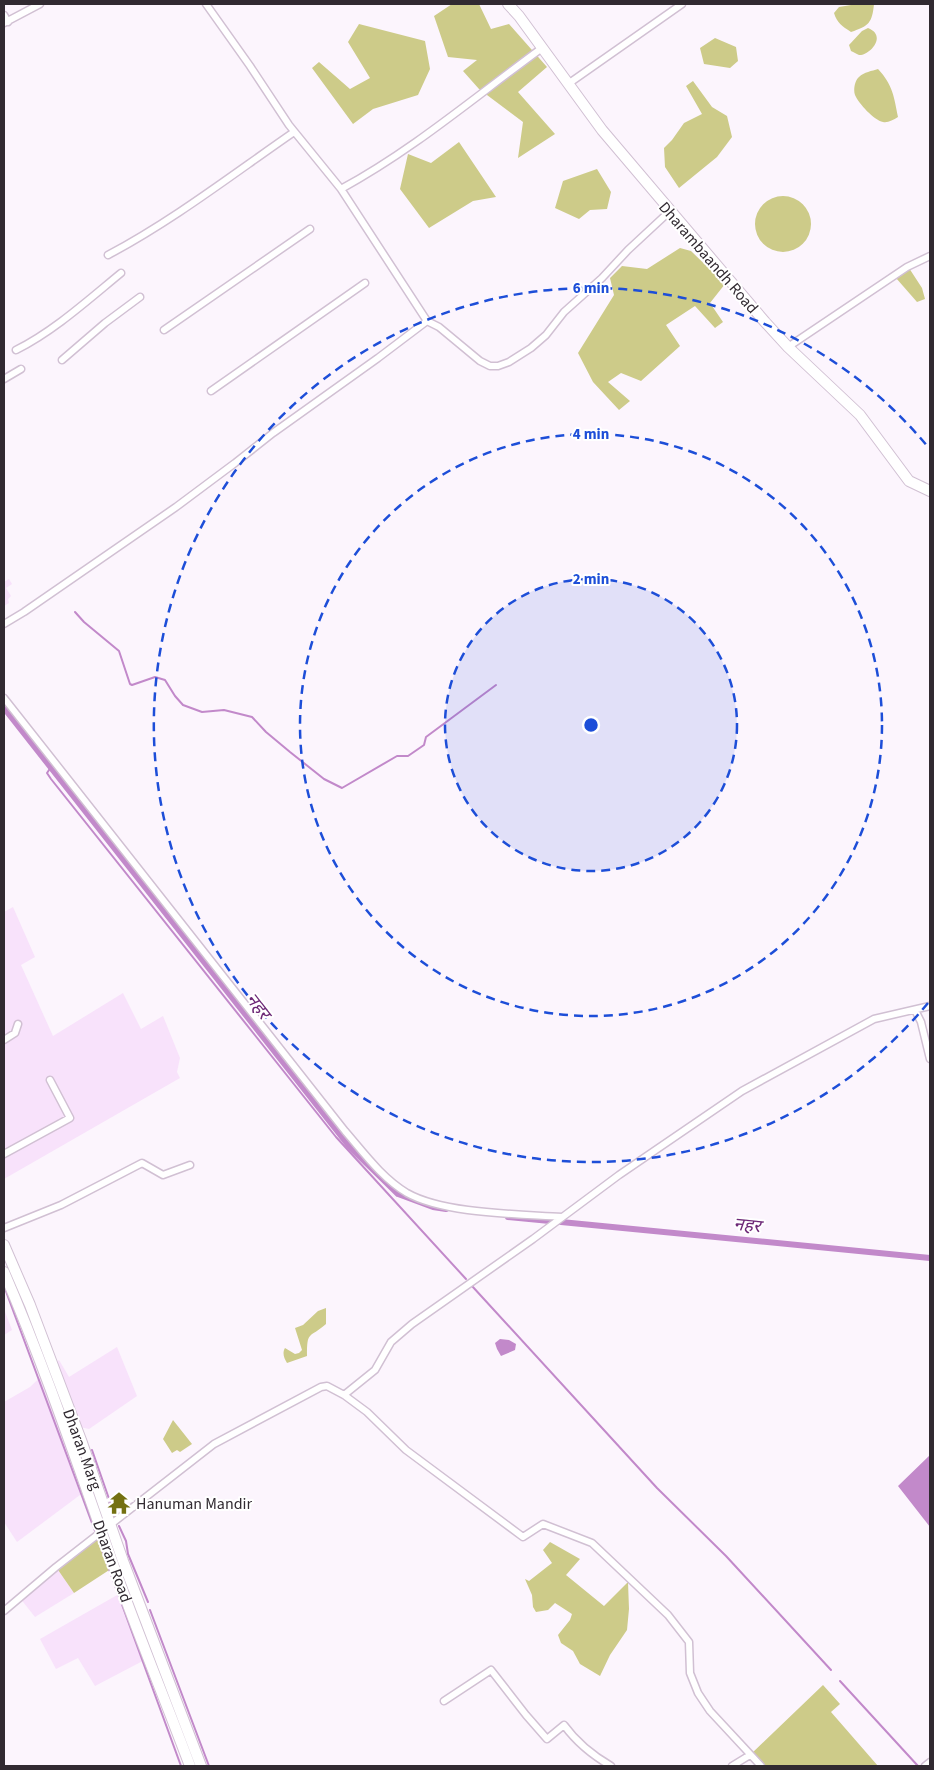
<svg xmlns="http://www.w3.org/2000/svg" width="934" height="1770" viewBox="0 0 934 1770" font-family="'Source Sans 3','Noto Sans Devanagari',sans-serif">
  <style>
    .built { fill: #f8e2fb }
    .green { fill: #cdcb89 }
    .water { fill: #c289ca }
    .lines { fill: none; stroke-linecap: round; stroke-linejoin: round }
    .stream { stroke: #c289ca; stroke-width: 2 }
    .canal { stroke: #c289ca; stroke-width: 6 }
    .minor-casing { stroke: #d1c0d3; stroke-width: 9 }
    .primary-casing { stroke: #d1c0d3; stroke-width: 12 }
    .minor { stroke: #fff; stroke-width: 6 }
    .primary { stroke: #fff; stroke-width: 10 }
    .ring { fill: none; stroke: #1d4ed8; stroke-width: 2.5; stroke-dasharray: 9 6 }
    .labels { text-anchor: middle; stroke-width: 4; stroke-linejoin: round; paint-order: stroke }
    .street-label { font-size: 16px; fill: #312a31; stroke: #fff }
    .poi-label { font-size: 16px; fill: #312a31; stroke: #fff; text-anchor: start }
    .water-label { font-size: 18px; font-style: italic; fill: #6c2776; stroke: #fff }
    .centre { fill: #1d4ed8; stroke: #fff; stroke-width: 2.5 }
    .ring-label { font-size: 15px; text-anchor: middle; font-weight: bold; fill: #1d4ed8; stroke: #fff; stroke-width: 4; stroke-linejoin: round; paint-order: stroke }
  </style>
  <rect width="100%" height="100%" fill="#fcf5fd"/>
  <path class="built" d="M9 579 12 584 6 588 11 596 8 599 9 603 4 606V582Z
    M13 907 35 957 21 965 53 1036 123 993 141 1029 163 1016 180 1058 177 1072 180 1078 4 1179V912Z
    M4 1309 12 1330 4 1335Z
    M117 1347 137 1396 89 1429 80 1427 53 1365 59 1360 69 1377Z
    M49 1369 81 1440 96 1483 17 1542 4 1522V1402L30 1387Z
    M56 1567 74 1593 35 1617 20 1598Z
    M133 1586 158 1653 95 1686 78 1658 56 1669 40 1639Z"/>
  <path class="green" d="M452 4H479L491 29 509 24 547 67 518 92 555 134 518 158 523 122 479 89 463 71 477 60 448 57 434 16Z
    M857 4H874C872 23 869 26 851 32 842 26 837 23 834 13L839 7Z
    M359 24 425 41 430 69 418 95 373 109 353 124 312 68 319 62 350 89 370 78 348 42Z
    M868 28C888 36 869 56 859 55 856 54 854 52 851 51L849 45 862 31Z
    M715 38 736 47 738 61 730 68 704 64 700 48Z
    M878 69C893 85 894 97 898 117 893 120 888 123 883 122 874 120 859 104 855 95 853 90 855 80 859 77 864 72 872 71 878 69Z
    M693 81 712 107 727 116 732 137 717 157 679 188 665 167 664 148 672 140 684 123 702 114 686 86Z
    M459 142 496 197 473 201 429 228 400 189 408 154 431 163Z
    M597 169 611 192 607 209 590 210 579 219 555 208 563 181Z
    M755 224a28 28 0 1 1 56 0a28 28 0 1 1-56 0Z
    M680 248 691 251 725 284 710 303 723 322 715 328 695 306 666 325 680 346 641 381 621 373 608 382 630 401 619 410 593 382 578 353 614 295 610 278 622 266 647 269Z
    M909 268 922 288 925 299 917 302 896 278Z
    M326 1308V1324C309 1339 307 1330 307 1356L287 1363C284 1358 282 1353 285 1348L295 1354 299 1353 302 1350 295 1328 303 1325 318 1311Z
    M173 1420 192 1444 180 1452 177 1450 172 1453 163 1439Z
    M111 1526 123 1561 74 1593 56 1567Z
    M550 1542 580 1559 566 1575 604 1606 628 1582 629 1609 627 1630 610 1655 600 1676 580 1664 573 1651 561 1643 558 1635 570 1620 572 1614 555 1603 548 1610 536 1612 533 1607 532 1595 525 1579 529 1581 552 1563 543 1550Z
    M823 1685 840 1704 831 1712 878 1766H761L750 1755Z"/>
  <path class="water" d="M500 1339 509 1340 516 1344 515 1350 501 1356 497 1349 495 1343Z
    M930 1455V1527L898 1486Z"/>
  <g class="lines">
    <path class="stream" d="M75 612 84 622 119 651 130 684 132 685 155 677 165 680 175 696 183 705 202 712 224 710 252 717 266 732 290 752 324 779 342 788 397 756H408L424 745 426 737 496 685
      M51 767 47 773 51 779 336 1137 466 1279
      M4 1286 95 1531
      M472 1286 657 1488 726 1556 831 1670
      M92 1450 115 1516
      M119 1526 126 1541 128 1554 148 1602
      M98 1539 181 1766
      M150 1610 209 1766
      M840 1681 918 1766"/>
    <path class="canal" d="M4 708 349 1146 398 1194 433 1207 446 1209
      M508 1217 550 1221
      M561 1222 930 1258"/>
    <defs>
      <path id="minor" d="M206 4 250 66 289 125 341 189 427 321 439 327 480 361 490 366H498L509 362 531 348 546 335 564 312 602 278 628 250 670 211
        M4 15 8 22
        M4 23 40 4
        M568 84 682 4
        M341 189C413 150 476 96 542 48
        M108 255C174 220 233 174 294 132
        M164 330 310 229
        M788 347 907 267 930 256
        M16 350C54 331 88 300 121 273
        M62 360 105 323 140 297
        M4 379 21 369
        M211 391 365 283
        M4 624 24 612 176 507 235 463 273 433 378 358 427 321
        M4 698 345 1131C364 1153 382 1178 407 1193 444 1214 519 1214 562 1217
        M915 1010 921 1022 930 1059
        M4 1040 15 1033 18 1024
        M4 1154 70 1118 50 1080
        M4 1228 61 1205 142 1163 163 1175 190 1165
        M344 1395 375 1370 391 1342 412 1324 533 1239 619 1175 742 1091 874 1019 930 1006
        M4 1611 56 1567 214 1444 321 1387 327 1386 344 1395 367 1412 406 1450 523 1537 543 1524 592 1543 668 1615 689 1642 690 1673 698 1693 710 1711 761 1766
        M444 1701 491 1670 526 1715 547 1739 564 1725C577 1743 592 1755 611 1766
        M732 1766 750 1755
        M925 1766 930 1762"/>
      <path id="primary" d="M508 4 519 16 602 130 765 322 788 347 860 415 909 481 930 491
        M4 1245 30 1305 81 1440 123 1561 201 1766
        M4 1272C45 1367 78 1466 113 1564 137 1632 165 1699 190 1766"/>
    </defs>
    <use href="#minor" class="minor-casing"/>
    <use href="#primary" class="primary-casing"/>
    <use href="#minor" class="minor"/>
    <use href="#primary" class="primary"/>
  </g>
  <circle cx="591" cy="725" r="146" fill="#1d4ed8" fill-opacity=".12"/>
  <g class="ring">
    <circle cx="591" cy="725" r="146"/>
    <circle cx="591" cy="725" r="291"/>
    <path d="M928 1003A437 437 0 1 1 928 447"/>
  </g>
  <defs>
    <symbol id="temple-bare" viewBox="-9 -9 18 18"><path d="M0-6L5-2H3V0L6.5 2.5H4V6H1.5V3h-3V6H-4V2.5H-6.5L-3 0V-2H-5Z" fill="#747011" stroke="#fff" stroke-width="2.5" paint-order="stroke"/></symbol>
  </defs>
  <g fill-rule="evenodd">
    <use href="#temple-bare" x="103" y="1487" width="32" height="32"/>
  </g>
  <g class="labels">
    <g class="street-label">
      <text transform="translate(709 257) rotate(49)" y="6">Dharambaandh Road</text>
      <text transform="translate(83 1449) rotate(70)" y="6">Dharan Marg</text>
      <text transform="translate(113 1561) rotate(70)" y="6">Dharan Road</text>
    </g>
    <g class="poi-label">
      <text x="136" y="1509">Hanuman Mandir</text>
    </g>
    <g class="water-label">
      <text transform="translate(258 1006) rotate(52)" y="6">नहर</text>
      <text transform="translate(747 1225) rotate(6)" y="6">नहर</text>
    </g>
  </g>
  <circle cx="591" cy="725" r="8" class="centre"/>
  <g class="ring-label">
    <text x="591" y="293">6 min</text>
    <text x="591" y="439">4 min</text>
    <text x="591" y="584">2 min</text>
  </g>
  <rect width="934" height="1770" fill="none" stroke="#312a31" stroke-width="10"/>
</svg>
